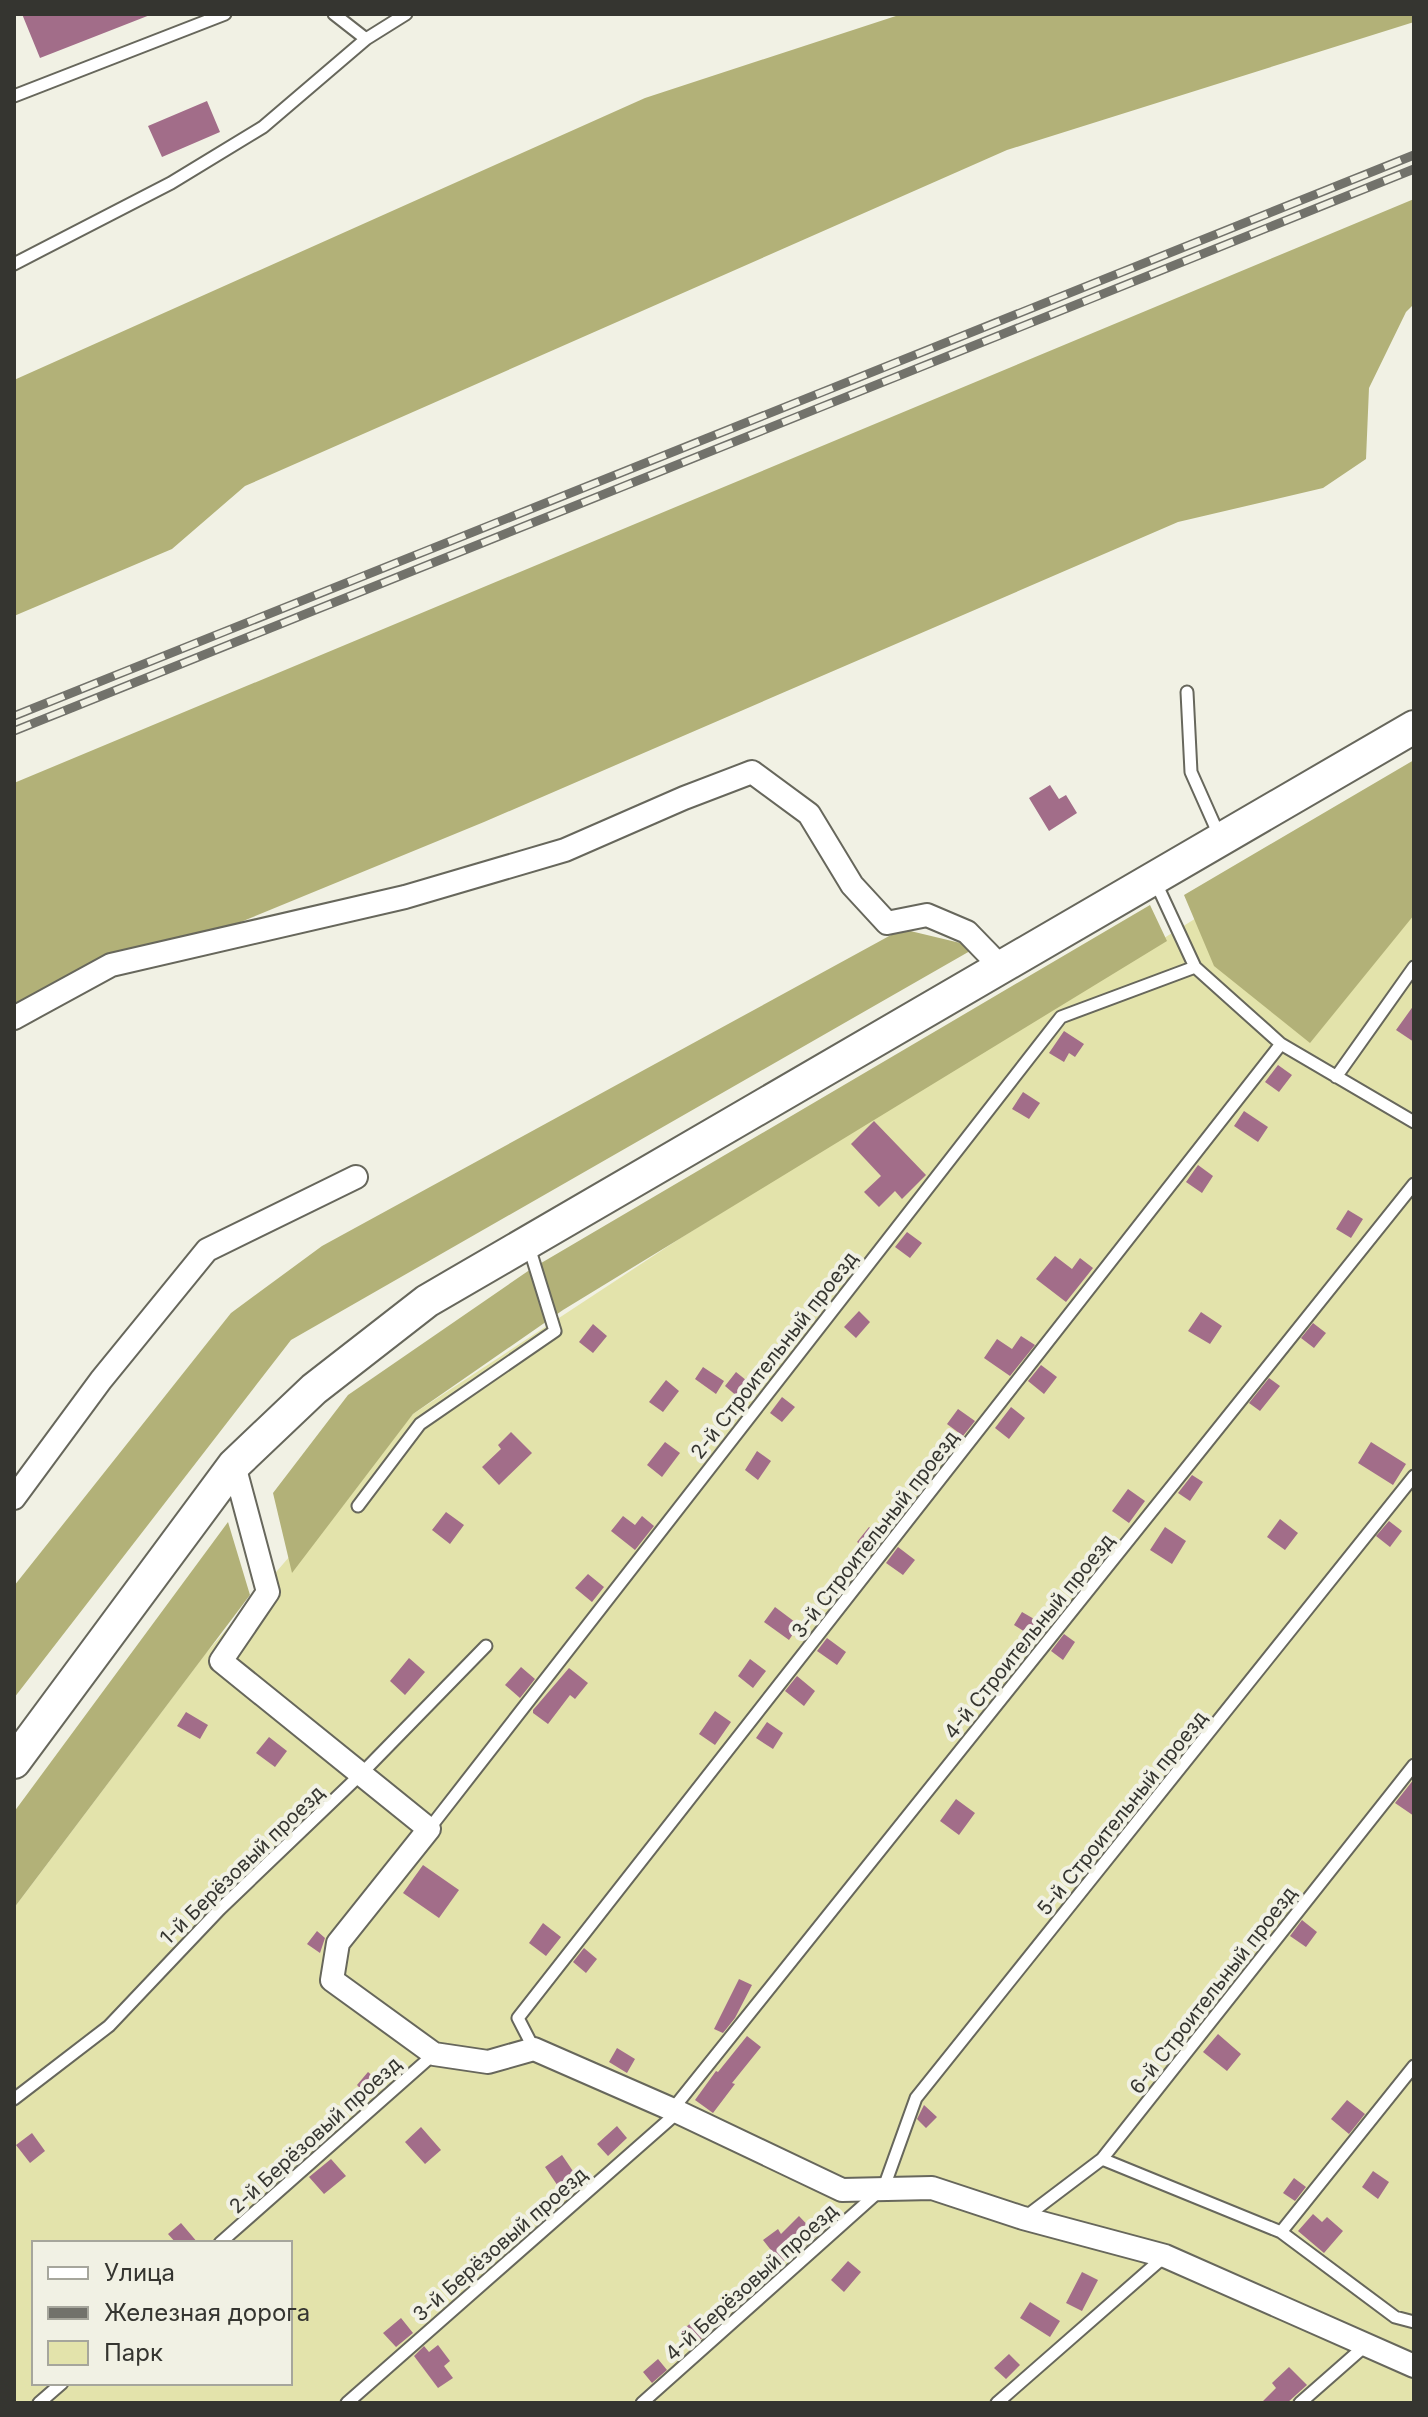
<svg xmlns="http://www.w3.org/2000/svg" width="1428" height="2417" viewBox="0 0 1428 2417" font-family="Inter,sans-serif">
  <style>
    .green { fill: #e3e3ab; fill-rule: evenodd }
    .forest { fill: #b2b178 }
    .building { fill: #a26d89 }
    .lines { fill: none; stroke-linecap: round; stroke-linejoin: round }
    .lane-casing { stroke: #67675c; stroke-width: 15 }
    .street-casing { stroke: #67675c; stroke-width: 26 }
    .secondary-casing { stroke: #67675c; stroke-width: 36 }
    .lane { stroke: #fff; stroke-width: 11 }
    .street { stroke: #fff; stroke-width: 22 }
    .secondary { stroke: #fff; stroke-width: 32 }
    .rail-casing { stroke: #72726b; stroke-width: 9 }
    .rail { stroke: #f1f1e4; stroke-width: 6; stroke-dasharray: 18; stroke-linecap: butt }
    .labels { text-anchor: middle; stroke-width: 8; stroke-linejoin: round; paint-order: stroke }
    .street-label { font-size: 20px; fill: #353530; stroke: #f1f1e4 }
  </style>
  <rect width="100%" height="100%" fill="#f1f1e4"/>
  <path class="green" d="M1414 783V2403H14V1908L206 1653 413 1414 679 1239ZM34 2243H290V2383H34Z"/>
  <path class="forest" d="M902 14H1414V22L1007 150 245 486 172 549 14 616V380L645 98Z
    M1414 199V304L1406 312 1369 388 1366 459 1323 488 1178 522 484 822 14 1015V783Z
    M1414 760V915L1310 1043 1214 966 1184 895Z
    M1150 905 1167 941 563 1310 413 1414 292 1573 273 1493 348 1395 531 1269Z
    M902 929 977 947 291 1340 14 1698V1586L231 1313 322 1246Z
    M228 1522 250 1595 14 1908V1812Z"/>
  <path class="building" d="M22 14H149L150 15 40 58Z
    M207 101 220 132 162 157 148 126Z
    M1050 785 1059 799 1066 795 1077 813 1049 831 1029 798Z
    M1414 1005V1042L1396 1030Z
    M1064 1031 1084 1044 1075 1057 1069 1053 1064 1062 1049 1053Z
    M1278 1065 1292 1075 1279 1092 1265 1082Z
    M1023 1092 1040 1103 1029 1119 1012 1109Z
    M1244 1111 1268 1127 1258 1142 1234 1126Z
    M874 1121 926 1175 902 1199 895 1191 879 1207 864 1192 881 1176 851 1144Z
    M1198 1165 1213 1176 1202 1193 1186 1182Z
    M1348 1210 1363 1219 1351 1238 1336 1229Z
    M907 1232 922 1243 910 1258 895 1247Z
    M1055 1256 1072 1269 1080 1258 1093 1268 1066 1302 1036 1279Z
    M859 1311 870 1322 856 1338 844 1327Z
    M1201 1312 1222 1326 1210 1344 1188 1331Z
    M1313 1323 1326 1333 1314 1348 1301 1338Z
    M593 1324 607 1336 593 1353 579 1342Z
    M1021 1336 1035 1345 1010 1376 984 1358 997 1339 1012 1349Z
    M1041 1365 1057 1377 1044 1394 1028 1381Z
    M703 1367 724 1381 716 1394 695 1379Z
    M736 1372 757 1389 745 1403 725 1386Z
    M1269 1378 1280 1386 1260 1411 1249 1403Z
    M666 1380 679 1391 663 1412 649 1402Z
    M782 1397 795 1407 782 1422 770 1413Z
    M1011 1407 1025 1418 1009 1439 995 1428Z
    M958 1409 975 1421 963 1436 947 1424Z
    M511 1432 532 1453 499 1485 482 1467 501 1449 498 1445Z
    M665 1442 680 1453 662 1477 647 1465Z
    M1371 1442 1406 1464 1393 1485 1358 1463Z
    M757 1451 771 1461 758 1480 745 1470Z
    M1192 1475 1203 1482 1190 1501 1178 1493Z
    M1128 1489 1145 1501 1129 1523 1112 1511Z
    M446 1512 464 1525 450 1544 432 1530Z
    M623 1516 635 1525 642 1516 654 1526 635 1550 611 1531Z
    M1280 1519 1298 1533 1285 1550 1267 1537Z
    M1389 1521 1402 1531 1390 1547 1376 1536Z
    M869 1527 883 1538 871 1553 857 1542Z
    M1165 1527 1186 1541 1172 1564 1150 1550Z
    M898 1547 915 1560 903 1575 886 1563Z
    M588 1574 604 1587 592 1602 575 1588Z
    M775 1607 799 1625 789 1640 764 1622Z
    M1022 1612 1048 1627 1038 1640 1014 1625Z
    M1064 1634 1075 1642 1063 1660 1051 1651Z
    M827 1638 846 1652 837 1665 817 1651Z
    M409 1658 425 1672 405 1695 390 1681Z
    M750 1659 766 1671 753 1688 738 1676Z
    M521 1667 535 1679 520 1698 505 1685Z
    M569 1668 588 1683 575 1699 570 1695 548 1724 533 1713V1710Z
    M797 1676 815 1691 804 1706 785 1691Z
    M715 1711 731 1722 715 1745 699 1734Z
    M186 1712 208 1725 200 1739 177 1726Z
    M767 1722 783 1733 773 1749 756 1738Z
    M269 1737 287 1751 275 1767 256 1753Z
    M1414 1779V1816L1395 1803Z
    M956 1799 975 1813 959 1835 940 1821Z
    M423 1865 459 1890 439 1918 403 1893Z
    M1302 1920 1317 1932 1306 1947 1290 1936Z
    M543 1923 561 1937 546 1956 529 1943Z
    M317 1931 325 1938 320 1953 307 1944Z
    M584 1948 597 1959 586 1973 573 1962Z
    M739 1979 752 1985 735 2018 723 2033 714 2029Z
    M1218 2034 1241 2054 1227 2071 1203 2052Z
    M747 2036 761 2047 732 2083 735 2084 713 2113 695 2100 716 2071 718 2072Z
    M617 2048 635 2059 627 2073 609 2062Z
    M368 2072 381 2083 369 2097 357 2085Z
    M1347 2100 1365 2114 1349 2134 1331 2119Z
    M924 2105 937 2117 926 2128 917 2119Z
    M617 2126 627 2138 608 2156 597 2144Z
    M421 2127 441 2150 425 2164 405 2142Z
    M32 2133 45 2151 30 2163 16 2145Z
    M562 2155 579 2180 562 2192 545 2167Z
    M331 2159 346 2176 324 2194 309 2177Z
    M1373 2171 1389 2182 1378 2199 1362 2187Z
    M1294 2178 1306 2187 1295 2201 1283 2193Z
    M1313 2214 1322 2222 1327 2217 1343 2231 1324 2253 1298 2231Z
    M799 2216 817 2235 803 2248 781 2263 763 2240 778 2229 781 2234Z
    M181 2223 198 2243H176L168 2234Z
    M848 2261 861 2272 844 2292 831 2280Z
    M1082 2272 1098 2280 1082 2311 1066 2303Z
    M1030 2302 1060 2321 1050 2337 1020 2318Z
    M401 2318 413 2333 396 2347 383 2333Z
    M697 2318 709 2332 693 2346 681 2331Z
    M438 2345 450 2361 444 2366 453 2378 438 2388 414 2356 424 2346 429 2352Z
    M1009 2354 1020 2365 1006 2379 994 2368Z
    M658 2359 667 2370 652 2383 643 2372Z
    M1289 2367 1307 2385 1287 2403H1261L1276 2388 1272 2383Z"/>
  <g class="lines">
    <defs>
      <path id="lane" d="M366 39 406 14
        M14 96 225 14
        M14 264 171 183 263 127 366 39 334 14
        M1187 692 1191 772 1219 835
        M1156 883 1195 967 1281 1044 1414 1122
        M1336 1077 1414 967
        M358 1506 420 1424 555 1331 529 1247
        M429 1829 1061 1017 1195 967
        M534 2049 518 2018 1281 1044
        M14 2099 109 2026 220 1909 361 1774 486 1646
        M672 2110 1414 1184
        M1102 2159 1281 2232 1395 2317 1414 2322
        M1024 2218 1102 2159 1414 1765
        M1281 2232 1414 2066
        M220 2243 434 2054
        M39 2403 62 2383
        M347 2403 678 2112
        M642 2403 884 2187 916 2098 1414 1476
        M997 2403 1165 2256
        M1300 2403 1366 2345"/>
      <path id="street" d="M14 1018 111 965 405 897 565 850 684 798 752 772 809 814 852 885 887 923 927 915 967 932 1001 967
        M234 1465 268 1592 221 1661 429 1829 338 1943 332 1980 434 2054 488 2062 534 2049 678 2112 842 2190 932 2188 1023 2218 1165 2256 1414 2366
        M14 1498 101 1380 207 1250 356 1177"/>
      <path id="secondary" d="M14 1762 234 1465 314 1389 427 1301 1414 727"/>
    </defs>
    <use href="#lane" class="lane-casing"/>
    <use href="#street" class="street-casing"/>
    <use href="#secondary" class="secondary-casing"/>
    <use href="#lane" class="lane"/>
    <use href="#street" class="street"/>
    <use href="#secondary" class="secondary"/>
    <defs>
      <path id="rail" d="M14 716 1414 155
        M14 731 1414 169"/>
    </defs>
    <use href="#rail" class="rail-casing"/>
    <use href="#rail" class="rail"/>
  </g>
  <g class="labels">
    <g class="street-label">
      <text transform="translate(774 1355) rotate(-52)" y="7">2-й Строительный проезд</text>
      <text transform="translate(875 1534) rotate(-52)" y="7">3-й Строительный проезд</text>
      <text transform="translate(1029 1636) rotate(-51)" y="7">4-й Строительный проезд</text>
      <text transform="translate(1122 1813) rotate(-51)" y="7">5-й Строительный проезд</text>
      <text transform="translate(242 1865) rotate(-44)" y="7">1-й Берёзовый проезд</text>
      <text transform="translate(1213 1990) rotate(-52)" y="7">6-й Строительный проезд</text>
      <text transform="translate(315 2135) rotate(-42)" y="7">2-й Берёзовый проезд</text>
      <text transform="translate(500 2244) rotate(-41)" y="7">3-й Берёзовый проезд</text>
      <text transform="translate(751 2282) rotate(-42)" y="7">4-й Берёзовый проезд</text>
    </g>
  </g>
  <rect width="1428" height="2417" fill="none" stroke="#353530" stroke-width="32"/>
  <rect x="32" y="2241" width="260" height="144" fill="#f1f1e4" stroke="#a6a69c" stroke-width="2"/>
  <rect x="48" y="2267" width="40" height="12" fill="#ffffff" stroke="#a6a69c" stroke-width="2"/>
  <text x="104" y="2281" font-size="24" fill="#353530">Улица</text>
  <rect x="48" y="2307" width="40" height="12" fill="#72726b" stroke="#a6a69c" stroke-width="2"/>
  <text x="104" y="2321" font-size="24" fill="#353530">Железная дорога</text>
  <rect x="48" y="2341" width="40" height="24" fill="#e3e3ab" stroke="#a6a69c" stroke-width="2"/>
  <text x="104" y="2361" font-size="24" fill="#353530">Парк</text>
</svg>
